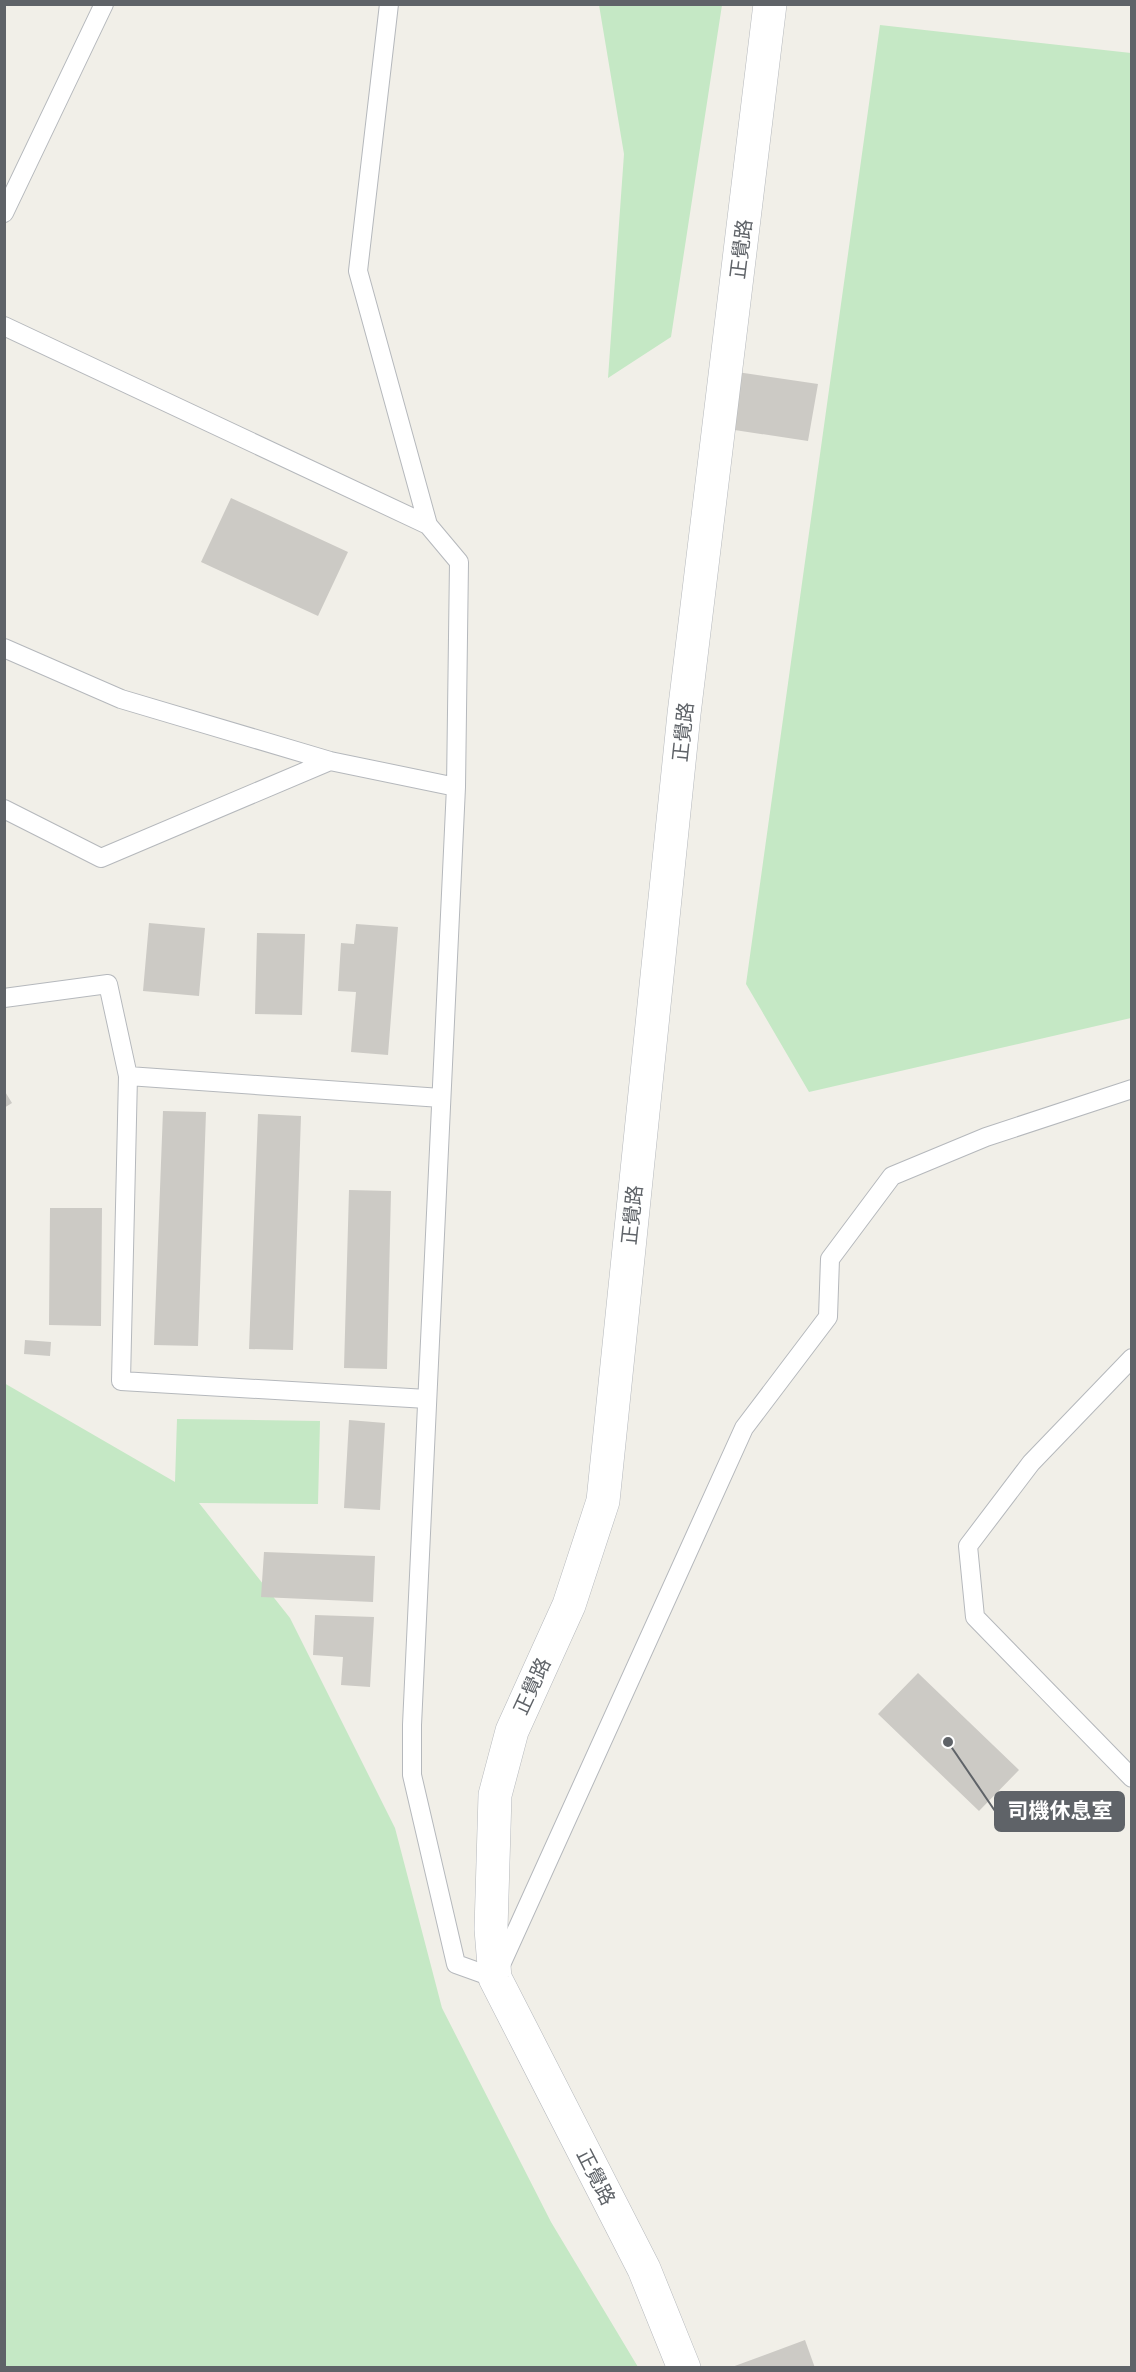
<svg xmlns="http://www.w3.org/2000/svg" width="1136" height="2372" viewBox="0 0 1136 2372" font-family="Helvetica,'Noto Sans TC',sans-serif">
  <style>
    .green { fill: #c5e8c5 }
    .building { fill: #cccac5 }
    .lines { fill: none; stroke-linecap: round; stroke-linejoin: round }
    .service-casing { stroke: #b5b8bc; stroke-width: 20 }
    .tertiary-casing { stroke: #b5b8bc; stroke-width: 34 }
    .service { stroke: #fff; stroke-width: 18 }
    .tertiary { stroke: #fff; stroke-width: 33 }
    .labels { text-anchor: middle; stroke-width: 4.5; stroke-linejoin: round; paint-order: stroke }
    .street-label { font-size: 20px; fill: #5f6368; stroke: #fff }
    .leader { fill: none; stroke: #5f6368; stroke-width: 2 }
    .callout-dot { fill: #5f6368; stroke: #fff; stroke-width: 2 }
    .callout { fill: #5f6368; stroke: #5f6368; stroke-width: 2 }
    .callout-label { font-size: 21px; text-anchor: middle; font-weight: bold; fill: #fff }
  </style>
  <rect width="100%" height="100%" fill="#f1efe8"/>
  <path class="green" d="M599 5H722L671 337 608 378 624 154Z
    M880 25 1131 53V1018L809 1092 746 984Z
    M4 1383 175 1482 177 1419 320 1421 318 1504 199 1503 290 1618 395 1828 442 2008 551 2222 638 2367H5Z"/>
  <path class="building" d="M737 372 818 384 808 441 728 429Z
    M231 498 348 552 318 616 201 562Z
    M149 923 205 928 199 996 143 991Z
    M356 924 398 927 388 1055 351 1052 356 992 338 991 341 943 354 944Z
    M257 933 305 934 302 1015 255 1014Z
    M4 1090 12 1103 4 1108Z
    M163 1111 206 1112 198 1346 154 1345Z
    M258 1114 301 1116 293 1350 249 1349Z
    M349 1190 391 1191 387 1369 344 1368Z
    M50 1208H102L101 1326 49 1325Z
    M25 1340 51 1342 50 1356 24 1354Z
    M349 1420 385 1423 380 1510 344 1508Z
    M264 1552 375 1556 373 1602 261 1597Z
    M315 1615 374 1617 370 1687 341 1685 343 1657 313 1655Z
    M918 1673 1019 1770 979 1811 878 1714Z
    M805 2340 815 2368H732V2367Z"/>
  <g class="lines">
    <defs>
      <path id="service" d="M389 4 358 271 428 525 459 562 456 787 412 1725V1775L456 1964 495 1978 744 1428 828 1317 830 1259 892 1176 986 1137 1132 1089
        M4 213 104 4
        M4 326 428 525
        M4 648 121 699 330 761 456 787
        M4 809 101 858 330 761
        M4 998 108 984 128 1076
        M1132 1358 1031 1463 968 1546 975 1617 1132 1778
        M427 1399 121 1381 128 1076 441 1098"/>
      <path id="tertiary" d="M684 2368 644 2269 495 1978 491 1929 495 1795 512 1731 569 1605 603 1501 684 714 770 4"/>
    </defs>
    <use href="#service" class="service-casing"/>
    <use href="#tertiary" class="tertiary-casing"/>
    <use href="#service" class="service"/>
    <use href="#tertiary" class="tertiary"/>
  </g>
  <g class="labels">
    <g class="street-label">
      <text transform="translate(741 249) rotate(-83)" y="7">正覺路</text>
      <text transform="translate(683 732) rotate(-84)" y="7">正覺路</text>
      <text transform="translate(632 1215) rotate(-84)" y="7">正覺路</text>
      <text transform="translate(532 1686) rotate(-65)" y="7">正覺路</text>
      <text transform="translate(596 2177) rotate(63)" y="7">正覺路</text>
    </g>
  </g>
  <path class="leader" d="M948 1742L995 1811"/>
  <circle class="callout-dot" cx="948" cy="1742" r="6"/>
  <rect class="callout" x="995" y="1792" width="129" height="39" rx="6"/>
  <g class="callout-label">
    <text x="1060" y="1818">司機休息室</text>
  </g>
  <rect width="1136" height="2372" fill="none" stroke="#5f6368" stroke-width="12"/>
</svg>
